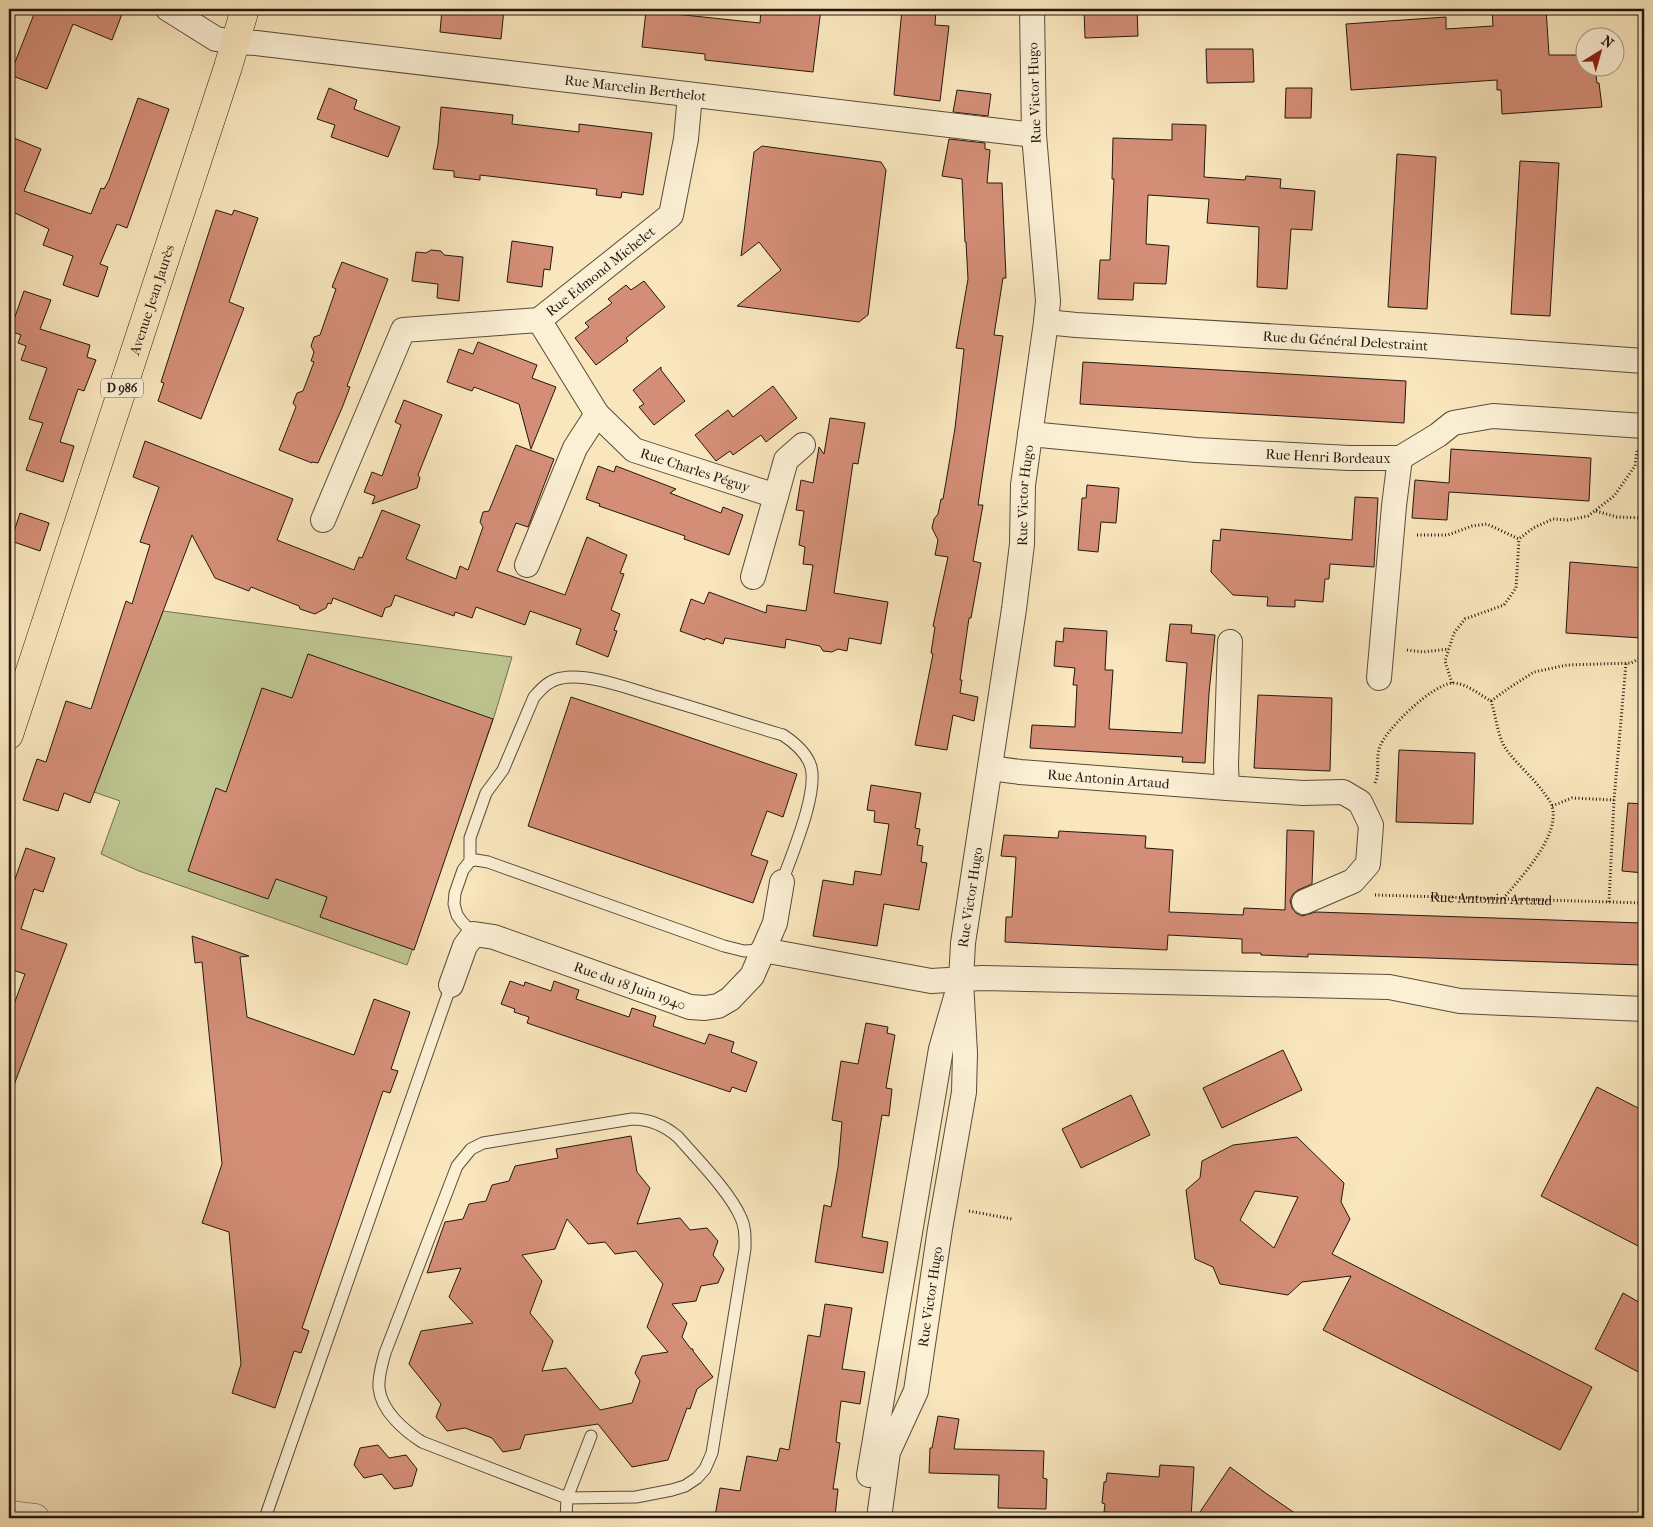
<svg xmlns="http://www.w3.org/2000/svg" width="1653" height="1527" viewBox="0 0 1653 1527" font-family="'IM FELL French Canon',serif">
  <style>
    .green { fill: #bec590; stroke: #716e50 }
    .building { fill: #d48e77; stroke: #24170f; fill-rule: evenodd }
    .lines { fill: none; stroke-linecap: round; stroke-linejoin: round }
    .service-casing { stroke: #594b3a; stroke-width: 13 }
    .minor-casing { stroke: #594b3a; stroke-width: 26 }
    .tertiary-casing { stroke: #594b3a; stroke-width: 29 }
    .primary-casing { stroke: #24170f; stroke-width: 29 }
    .path { stroke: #24170f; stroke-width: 3; stroke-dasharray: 1 2.5; stroke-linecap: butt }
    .service { stroke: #fbefd4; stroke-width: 11 }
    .minor { stroke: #fbefd4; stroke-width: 24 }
    .tertiary { stroke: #fbefd4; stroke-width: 28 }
    .primary { stroke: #f9e6bd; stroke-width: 28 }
    .labels { text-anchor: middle; stroke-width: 4; stroke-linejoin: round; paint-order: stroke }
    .shield { fill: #fbefd4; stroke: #64584a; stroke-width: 1 }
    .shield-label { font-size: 12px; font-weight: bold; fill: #24170f }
    .street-label { font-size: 14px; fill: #24170f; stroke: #fbefd4 }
  </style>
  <rect width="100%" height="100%" fill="#f9e6bd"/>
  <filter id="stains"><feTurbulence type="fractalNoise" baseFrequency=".004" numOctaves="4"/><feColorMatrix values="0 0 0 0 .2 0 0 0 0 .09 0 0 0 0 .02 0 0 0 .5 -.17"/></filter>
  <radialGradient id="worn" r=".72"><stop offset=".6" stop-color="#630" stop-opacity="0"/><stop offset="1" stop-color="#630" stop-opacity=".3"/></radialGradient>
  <path class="green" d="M163 611 512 657 494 717 407 965 139 871 101 854 120 801 94 792Z"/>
  <path class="building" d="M36 9H124L112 40 73 24 47 89 10 75Z
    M442 9H504L501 39 440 32Z
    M761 9H821L813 72 705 60V54L642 47 646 11 760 23Z
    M902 9H936L935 25 949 26 940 101 894 95Z
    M1084 9H1137L1138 36 1085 38Z
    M1492 9H1546L1549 55H1586V68H1595L1597 83H1599L1602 107 1502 114 1501 90H1497V80L1351 90 1346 24 1446 17V29L1493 26Z
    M1206 49H1253L1254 82 1207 83Z
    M329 88 357 100 354 109 400 127 388 157 331 137 335 125 317 119Z
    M1286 88H1312L1311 118H1285Z
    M957 90 991 94 988 116 953 112Z
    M138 98 169 109 127 228 117 224 100 264 108 267 98 297 63 285 73 256 43 245 49 229 15 213 9 227V136L41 149 24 191 91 214 101 188 104 189 109 180Z
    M441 107 513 115 512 124 579 132V124L652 133 643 195 622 192 621 198 596 195 597 189 480 175V180L454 177V171L433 169 438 144Z
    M1172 124 1206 125 1204 177 1245 180 1246 176 1281 179 1280 188 1315 191 1312 230 1291 229 1287 289 1257 287 1259 227 1207 223 1209 199 1148 195 1146 244 1169 246 1166 284 1134 283 1133 300 1098 299 1100 260H1110L1114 179H1112L1113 138 1172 140Z
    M949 139 985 143V149L990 150 987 183H1002L1006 278H1003L994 335 1003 336 978 505H983L973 561 981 563 971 618H969L960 680H962L960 693 978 697 974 721 953 715 947 750 915 745 933 654 931 653 935 627 933 626 948 557 935 555 938 540 932 528 934 519 938 514 941 499H943L947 476 955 428 964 349 956 348 968 279 966 242H965L962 179 942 176Z
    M762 146 881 162 886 170 868 315 859 322 737 306 781 270 759 242 741 256 754 152Z
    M1397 154 1436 157 1427 309 1388 307Z
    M1520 161 1559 163 1550 316 1511 314Z
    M216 210 232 215 234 210 258 218 229 302 244 308 201 419 158 401 164 383 161 382Z
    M512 241 553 247 550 270 544 269 542 287 507 282Z
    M431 250 441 251 444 255 463 257 459 301 437 298 438 284 412 281 416 252 426 253Z
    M342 262 388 279 347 386 350 387 342 408 318 463 312 462V463L279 450 296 407 293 403 297 393 303 391 314 362 311 361 314 352 311 346 314 337 320 335 336 289 332 287Z
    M644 281 665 307 626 338 628 341 596 365 575 338 589 327 585 323 612 303 608 299 626 285 631 290Z
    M24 291 51 300 40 329 90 345 87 357 96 360 84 391 78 389 60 442 74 446 63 482 26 470 43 423 29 419 47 368 21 360 26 346 18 343 21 335 10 331Z
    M478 342 537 365 532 378 556 387 531 449 519 404 474 387 472 391 447 382 459 349 473 354Z
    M1083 362 1406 381 1404 423 1080 404Z
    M661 367V370L685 401 654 425 639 407 644 404 633 390Z
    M773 386 797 418 766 442 761 435 733 455 730 451 716 461 695 435 728 410 733 417Z
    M404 400 442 415 418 475 420 478 417 488 372 504 375 496 364 492 372 472 382 476 401 425 395 422Z
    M830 418 865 423 858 464 853 463 834 593 888 602 881 644 849 638 847 651 838 649 832 652 823 651 820 646 786 639 785 648 725 638 723 644 706 638 705 640 680 631 691 599 704 604 709 592 766 613 767 605 806 611 813 565 803 564 805 547 799 545 804 511 796 510 801 480 813 483 819 447 824 454Z
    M145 441 293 499 277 540 354 570 359 557 362 558 382 510 420 525 406 559 456 579 460 566 468 570 483 527 480 522 483 512 489 511 516 445 554 459 528 527 516 523 497 571 565 595 587 537 627 555 620 573 624 574 611 610 620 614 614 630 617 631 608 657 576 644 581 629 530 611 525 625 476 607 472 618 455 612 454 616 395 595 391 606 385 608 382 617 333 598 331 604 328 603 326 608 315 614 300 609 299 606 251 587 249 591 215 578 192 535 90 803 64 793 58 811 23 800 37 759 46 762 66 701 91 709 126 601 132 604 150 545 140 542 159 487 133 477Z
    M1451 449 1591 458 1589 501 1449 492 1447 520 1412 518 1415 480 1449 483Z
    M598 466 614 472 616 466 676 489 670 493 721 513 723 507 743 515 729 555 684 539 685 536 599 506 600 504 586 499Z
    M1087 485 1119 488 1116 523 1101 522 1098 552 1078 550 1082 498H1086Z
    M1355 497 1378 498 1374 567 1330 564 1329 579H1325L1323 602 1295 600V607L1267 606 1268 597 1233 595 1211 572 1213 540 1220 541 1221 529 1352 540Z
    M20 513 49 523 40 551 11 541Z
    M1570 562 1644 568 1641 638 1566 633Z
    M1170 624 1192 625 1191 633 1215 635 1209 693 1205 763 1182 762 1183 757 1030 748 1032 725 1075 727 1077 685H1073L1075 668 1054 666 1056 641 1063 642 1064 628 1107 631 1105 670H1113L1109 729 1182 733 1187 663 1166 661Z
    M308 654 493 719 414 950 320 917 327 897 276 879 268 899 188 871 216 788 226 792 262 688 292 698Z
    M1258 695 1332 698 1330 771 1254 768Z
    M571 697 797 774 783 817 767 811 751 855 768 861 753 903 528 826Z
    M1399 750 1475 753 1473 824 1396 822Z
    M871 785 921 793 915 828 920 829 917 845 923 846 921 862 927 863 919 910 884 904 877 946 813 936 823 880 853 885 855 871 881 875 889 824 874 822 875 811 867 810Z
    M1628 803 1644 804V873L1622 871Z
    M1287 830 1314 831 1312 884 1298 890 1293 894 1290 900 1292 908 1296 913 1302 916 1316 912 1642 923 1641 965 1308 954V957L1261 955V953H1242V939L1168 935 1167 950 1005 942 1006 917H1012L1016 857 1001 856 1004 835 1058 838 1059 831 1146 836 1145 848 1173 850 1169 912 1243 915 1244 908 1285 910Z
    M26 848 55 858 43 892 34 889 21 929 67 944 11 1093 9 1092V1018L25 974 9 969V896Z
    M192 936 249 956 240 957 247 1017 354 1055 374 999 410 1012 391 1069 398 1071 390 1093 383 1091 302 1328 309 1331 301 1353 294 1351 275 1408 232 1393 241 1364 229 1232 202 1223 222 1164 202 962 195 963Z
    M510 981 524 986 525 982 551 991 554 981 579 990 576 999 629 1017 632 1008 656 1016 653 1026 705 1044 709 1034 734 1042 731 1052 757 1062 746 1092 732 1087 730 1092 527 1023 529 1017 514 1012 515 1009 501 1004Z
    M866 1023 888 1027 887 1033 895 1035 886 1088 892 1089 889 1116 882 1115 862 1237 888 1242 883 1273 815 1262 824 1205 831 1207 838 1167 842 1122 832 1120 841 1061 858 1064Z
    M1283 1050 1302 1090 1222 1128 1203 1088Z
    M1597 1087 1644 1111V1249L1541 1196Z
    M1131 1095 1150 1135 1081 1168 1062 1129Z
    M631 1136 637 1172 650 1188 637 1224 680 1218 690 1230 707 1228 718 1241 713 1255 724 1269 718 1283 701 1286 696 1301 672 1304 687 1323 682 1337 691 1349H693V1351L713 1377 697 1389 690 1409 687 1408 668 1460 632 1467 598 1424 525 1435 520 1449 503 1452 492 1438 465 1428 447 1431 436 1417 441 1404 409 1364 421 1331 473 1323 449 1297 461 1268 427 1273 445 1222 463 1219 469 1204 486 1201 492 1185 509 1181 515 1166 558 1158 556 1149ZM567 1219 588 1244 605 1242 615 1254 636 1251 663 1284 647 1327 668 1352 642 1356 635 1373 640 1381 632 1403 600 1410 566 1368 542 1371 553 1341 530 1313 542 1281 522 1255 555 1249Z
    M1297 1137 1344 1183 1341 1202 1350 1219 1332 1254 1592 1387 1560 1450 1323 1330 1351 1276 1302 1282 1288 1295 1220 1284 1213 1267 1195 1259 1186 1190 1200 1178 1202 1161 1233 1145ZM1255 1191 1298 1197 1274 1248 1240 1220Z
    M1623 1293 1644 1305V1375L1595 1349Z
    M825 1304 852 1308 842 1369 865 1372 860 1404 841 1401 836 1442 840 1443 833 1489H838L835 1516 829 1515 828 1518H730L715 1516 720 1488 740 1491 747 1456 777 1461 780 1448 789 1450 808 1335 820 1337Z
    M938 1416 959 1419 954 1449 1044 1451 1043 1478 1047 1479 1046 1509 998 1508 999 1475 929 1473 930 1448H932Z
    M378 1445 389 1458 406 1455 417 1469 412 1486 394 1489 382 1474 364 1478 354 1465 360 1448Z
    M1160 1465 1194 1467 1191 1518 1104 1512 1105 1504 1102 1503 1104 1482H1106L1107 1473 1159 1477Z
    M1230 1467 1267 1494 1302 1518H1196Z"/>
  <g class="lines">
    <defs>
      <path id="service" d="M470 861 476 860 488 862 724 946 744 951 763 950
        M474 934 462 922 457 915 454 904 455 893 463 870 470 861V838L486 793 503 770 534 697C542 688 549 680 562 678 587 673 627 688 651 695 696 708 739 722 783 735 795 743 807 753 811 767 818 794 792 854 782 882
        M632 1119C650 1119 664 1125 678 1137 697 1159 730 1192 741 1218 746 1228 745 1239 745 1249L712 1453 705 1469 697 1478 685 1486 672 1490 636 1497 567 1498 422 1442C405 1431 381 1411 379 1388 378 1377 382 1364 385 1353L457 1166 471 1149 483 1143Z
        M265 1518 451 985
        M566 1518 567 1498 591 1436"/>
      <g id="minor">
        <path id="s2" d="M168 9 216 39 235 42 256 43 1034 135"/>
        <path id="s3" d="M1046 322 1076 325 1420 345 1644 361"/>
        <path id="s4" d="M597 414 634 450 776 496 753 577"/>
        <path id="s5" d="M1030 434 1196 450 1349 458H1400L1438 435 1453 423 1493 416 1644 426"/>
        <path d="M776 496 786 460 803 445"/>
        <path id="s6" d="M323 520 403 330 539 320 671 215 686 139 690 95"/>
        <path d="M527 565 575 448 597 414 539 320"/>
        <path d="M1379 678 1394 506 1400 458"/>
        <path id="s7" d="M990 768 1020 772 1227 788 1303 793 1343 792 1360 802 1371 825 1368 864 1353 881 1304 902"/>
        <path d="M1227 788 1226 765 1230 642"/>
        <path d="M763 950 931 981 982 978 1389 987 1460 1001 1644 1009"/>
        <path id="s8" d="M451 985 465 946 474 934 494 937 690 1007 705 1008 718 1006 730 999 752 976 775 923 782 882"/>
        <path d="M869 1475 941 1049 956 997"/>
        <path id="s9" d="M879 1518 888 1452 916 1391 940 1229 964 1092 965 1053 961 981 963 943 1014 609 1022 544 1023 485 1046 322 1048 301 1034 135 1032 9"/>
      </g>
      <path id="tertiary" d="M9 1515 35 1518"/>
      <g id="primary">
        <path id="s10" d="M9 735 228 67 245 9"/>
      </g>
    </defs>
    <use href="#service" class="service-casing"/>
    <use href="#minor" class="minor-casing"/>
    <use href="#tertiary" class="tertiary-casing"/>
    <use href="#primary" class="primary-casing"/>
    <g class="path">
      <path d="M1596 511 1617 517 1644 518"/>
      <path d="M1417 535H1448L1472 526 1487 524 1519 539 1533 528 1553 519 1568 520 1588 516 1614 496 1635 466 1637 450"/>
      <path d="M1407 650 1423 652 1449 649"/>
      <path d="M1452 683 1445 661 1454 633 1465 619 1504 605 1516 588 1519 539"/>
      <path d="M1491 701 1509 688 1534 672 1567 665 1631 663 1644 656"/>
      <path d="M1375 783C1380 772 1376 760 1379 749 1384 730 1434 683 1453 683 1466 683 1480 695 1491 701 1496 716 1497 732 1504 746 1514 762 1533 777 1544 793 1547 797 1551 802 1552 806 1561 836 1520 878 1503 899"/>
      <path d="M1552 806 1572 798 1614 800"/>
      <path id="s1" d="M1375 895 1644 903"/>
      <path d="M1609 902 1614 800 1626 663"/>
      <path d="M969 1211 1012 1219"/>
    </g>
    <use href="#service" class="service"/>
    <use href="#minor" class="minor"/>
    <use href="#tertiary" class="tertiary"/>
    <use href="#primary" class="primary"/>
  </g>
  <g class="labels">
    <rect class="shield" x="101" y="378.5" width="42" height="19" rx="4"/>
    <g class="shield-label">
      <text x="122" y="392">D 986</text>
    </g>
    <g class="street-label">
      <text dy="5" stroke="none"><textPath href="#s2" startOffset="479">Rue Marcelin Berthelot</textPath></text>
      <text transform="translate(1034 93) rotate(-92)" y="5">Rue Victor Hugo</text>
      <text dy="5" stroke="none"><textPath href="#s6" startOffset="421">Rue Edmond Michelet</textPath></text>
      <text dy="5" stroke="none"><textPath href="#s10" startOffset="458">Avenue Jean Jaurès</textPath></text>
      <text dy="5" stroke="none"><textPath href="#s3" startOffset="300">Rue du Général Delestraint</textPath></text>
      <text dy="5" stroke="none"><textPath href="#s5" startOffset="299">Rue Henri Bordeaux</textPath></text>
      <text dy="5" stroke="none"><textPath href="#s4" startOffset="116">Rue Charles Péguy</textPath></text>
      <text dy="5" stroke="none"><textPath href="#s9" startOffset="1038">Rue Victor Hugo</textPath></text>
      <text dy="5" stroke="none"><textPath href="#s7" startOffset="119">Rue Antonin Artaud</textPath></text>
      <text dy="5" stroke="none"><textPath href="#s9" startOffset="632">Rue Victor Hugo</textPath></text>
      <text dy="5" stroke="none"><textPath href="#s1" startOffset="116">Rue Antonin Artaud</textPath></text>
      <text dy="5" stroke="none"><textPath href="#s8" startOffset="221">Rue du 18 Juin 1940</textPath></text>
      <text dy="5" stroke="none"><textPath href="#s9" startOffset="229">Rue Victor Hugo</textPath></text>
    </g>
  </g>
  <rect width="1653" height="1527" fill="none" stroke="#f9e6bd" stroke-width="30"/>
  <rect x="10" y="10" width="1633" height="1507" fill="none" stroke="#24170f" stroke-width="2.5"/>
  <rect x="15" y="15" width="1623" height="1497" fill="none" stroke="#24170f"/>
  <g transform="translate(1600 52) rotate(37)"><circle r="24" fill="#fbefd4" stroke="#a59985"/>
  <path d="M0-4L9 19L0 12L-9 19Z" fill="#8f2418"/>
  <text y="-8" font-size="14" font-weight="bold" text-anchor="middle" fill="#24170f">N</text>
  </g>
  <rect width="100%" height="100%" filter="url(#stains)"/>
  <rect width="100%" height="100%" fill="url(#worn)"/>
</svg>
